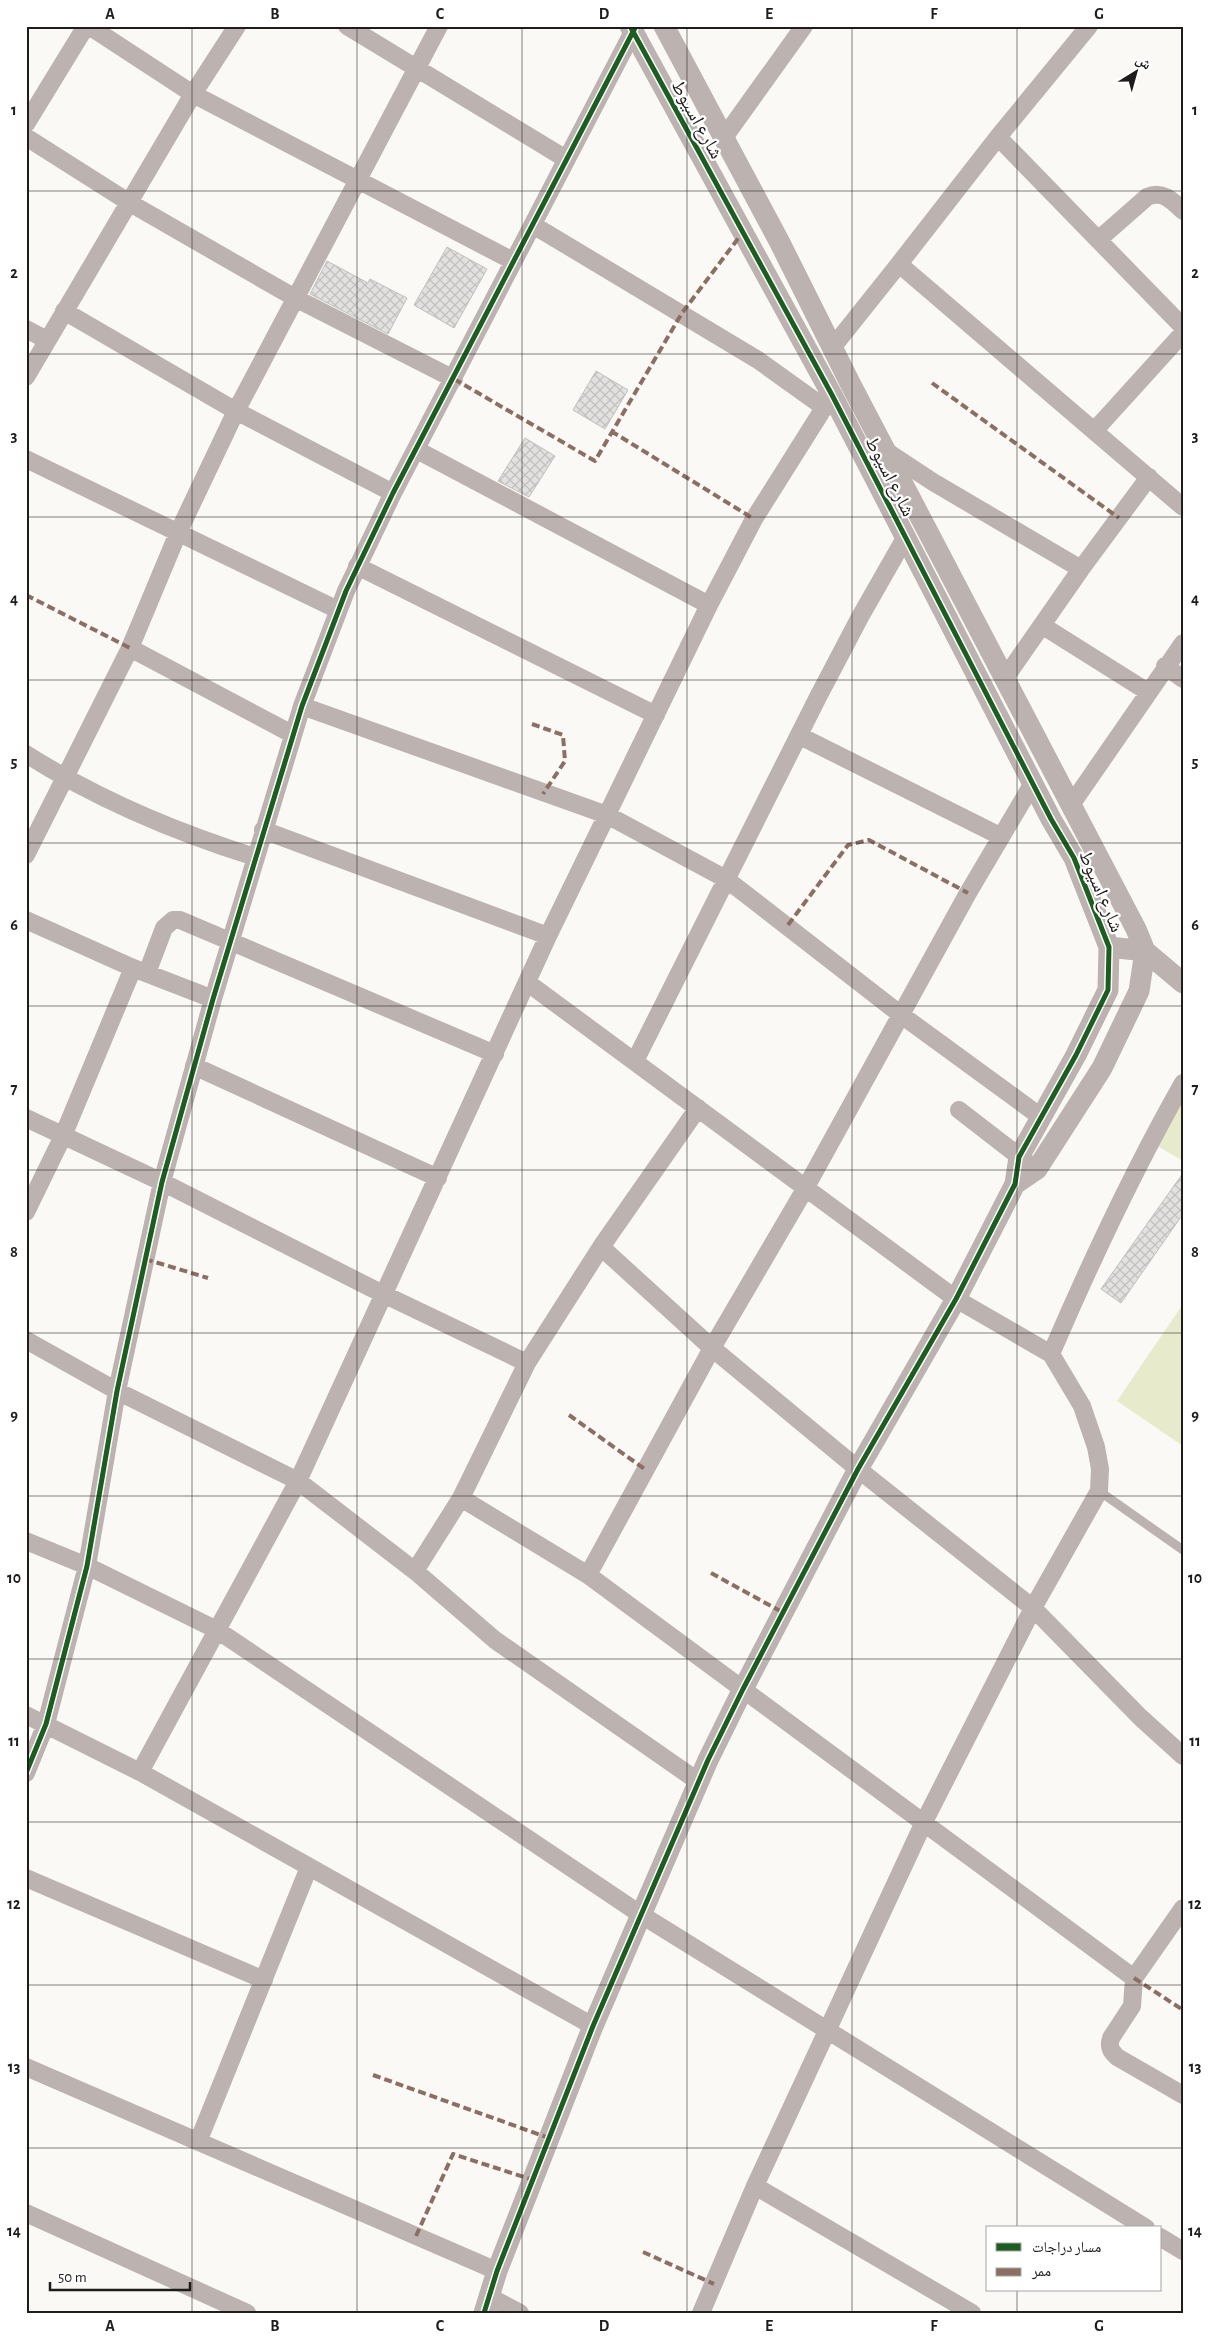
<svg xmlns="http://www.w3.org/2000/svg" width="1209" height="2339" viewBox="0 0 1209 2339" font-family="'Alegreya Sans','Noto Naskh Arabic',sans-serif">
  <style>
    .green { fill: #e7ebcb }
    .building { fill: url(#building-cross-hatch); stroke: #c2c0be }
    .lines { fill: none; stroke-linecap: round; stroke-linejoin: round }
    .service { stroke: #bcb2b0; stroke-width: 9 }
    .minor { stroke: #bcb2b0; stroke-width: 18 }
    .tertiary { stroke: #bcb2b0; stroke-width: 21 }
    .quiet { stroke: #8d6e63; stroke-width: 4; stroke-dasharray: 8 4; stroke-linecap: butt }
    .cycleway-casing { stroke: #fff; stroke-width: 8 }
    .cycleway { stroke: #1b5e20; stroke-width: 5 }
    .grid { fill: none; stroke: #1e1d1c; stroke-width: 1; stroke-opacity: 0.55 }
    .labels { text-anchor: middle; stroke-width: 4.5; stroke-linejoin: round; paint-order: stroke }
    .street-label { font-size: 19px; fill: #1e1d1c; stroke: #fff }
    .neatline { fill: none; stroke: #1e1d1c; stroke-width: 2 }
    .grid-label { font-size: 16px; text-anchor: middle; font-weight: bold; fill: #1e1d1c }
  </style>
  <defs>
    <pattern id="building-cross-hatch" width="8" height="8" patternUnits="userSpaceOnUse" patternTransform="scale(1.25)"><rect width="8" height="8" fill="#e3e1df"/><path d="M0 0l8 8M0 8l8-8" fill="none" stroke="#c2c1bf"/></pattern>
  </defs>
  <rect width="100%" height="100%" fill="#fbf9f6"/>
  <path class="green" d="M1183 1096V1161L1154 1144Z
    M1183 1304V1446L1117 1401Z"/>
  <path class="building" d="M447 247 487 269 454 328 414 305Z
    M327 261 368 283 370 279 407 298 388 334 310 294Z
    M596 371 628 390 605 429 573 410Z
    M525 438 555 456 529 497 498 481Z
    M1183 1173V1214L1121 1303 1101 1289Z"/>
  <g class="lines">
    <path class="service" d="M1099 1491 1183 1550"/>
    <path class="minor" d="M89 26 193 94 513 261
      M347 26 566 159
      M26 124 86 26
      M26 137 130 203 297 299 454 379
      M998 137 1183 327
      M723 139 804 26
      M533 225 758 360 825 408
      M1098 240 1147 197C1162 190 1172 200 1183 211
      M899 264 998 137 1089 26
      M64 311 236 411 393 493
      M26 329 47 340
      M832 348 899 264 1183 507
      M26 377 193 94 237 26
      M1095 430 1183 333
      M417 450 709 605
      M886 451 933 482 1081 569
      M26 459 338 610
      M357 566 656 715
      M1043 626 1148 692
      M130 648 292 734
      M1165 666 1183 679
      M1005 678 1081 569 1149 477
      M302 706 607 815 726 879 900 1014 1041 1117
      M800 736 1000 836
      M26 754C97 799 175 832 255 857
      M1071 805 1183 643
      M263 830 548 936
      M26 855 130 648 178 533 236 411 439 26
      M26 920 133 968 213 999
      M147 973 164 928 173 920H180L495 1054
      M528 983 956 1299 1051 1354 1082 1406 1096 1447 1100 1469 1099 1491 1033 1608 924 1822 755 2186 701 2313
      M635 1061 818 697 860 617 905 538
      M194 1066 438 1178
      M959 1110 1030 1165
      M26 1118 162 1182 383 1294 527 1363
      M26 1212 63 1136 133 968
      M601 1247 712 1348 858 1469 1033 1608 1140 1717 1183 1756
      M26 1340 117 1391 298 1481 415 1571 495 1640 699 1782
      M1051 1354C1091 1261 1133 1171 1183 1083
      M461 1498 588 1575 1134 1978 1183 1908
      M26 1541 87 1566 217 1630 640 1914 1146 2228
      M415 1571 461 1498 527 1363 601 1247 698 1108
      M588 1575 712 1348 805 1189 968 893 1033 783
      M26 1715 140 1772 593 2026
      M140 1772 298 1481 548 936 709 605 754 519 832 395
      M26 1773 46 1724 87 1566 117 1391 162 1182 213 999 302 706 346 591 393 493 636 26
      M26 1878 264 1980
      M1134 1978 1132 2006 1111 2038C1108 2047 1111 2051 1117 2057L1183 2095
      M26 2067 497 2271
      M198 2142 309 1867
      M755 2186 972 2313
      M26 2213 247 2313
      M1160 2237 1183 2251
      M488 2296 520 2313"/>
    <path class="tertiary" d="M664 26 779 241 851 385 1136 929 1145 951 1139 991 1102 1068 1037 1169 1015 1184
      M1109 947 1145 951 1183 983
      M484 2313 497 2271 593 2026 708 1760 743 1689 858 1469 956 1299 1015 1184 1019 1157 1076 1055 1108 990 1109 947 1074 858 1051 819 832 395 630 26"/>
    <path class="quiet" d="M454 379 595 461 682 313 743 232
      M932 383 1119 518
      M611 431 754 519
      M26 595 130 648
      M532 724 563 735 565 761 543 794
      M788 925 848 845 869 840 968 893
      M145 1259 208 1278
      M569 1415 646 1470
      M711 1573 782 1612
      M1134 1978 1183 2010
      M373 2075 549 2138
      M416 2236 453 2154 533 2180
      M643 2252 714 2284"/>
    <defs>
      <path id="cycleway" d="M26 1773 46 1724 87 1566 117 1391 162 1182 213 999 302 706 346 591 393 493 636 26
        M484 2313 497 2271 593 2026 708 1760 743 1689 858 1469 956 1299 1015 1184 1019 1157 1076 1055 1108 990 1109 947 1074 858 1051 819 832 395 630 26"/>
    </defs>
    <use href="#cycleway" class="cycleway-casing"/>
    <use href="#cycleway" class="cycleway"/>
  </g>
  <path class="grid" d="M192 26V2313M357 26V2313M522 26V2313M687 26V2313M852 26V2313M1017 26V2228M26 191H1183M26 354H1183M26 517H1183M26 680H1183M26 843H1183M26 1006H1183M26 1170H1183M26 1333H1183M26 1496H1183M26 1659H1183M26 1822H1183M26 1985H1183M26 2148H1183M1017 2290V2313"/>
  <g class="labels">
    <g class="street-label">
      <text transform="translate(698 119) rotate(61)" y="7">شارع اسيوط</text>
      <text transform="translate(891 476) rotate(63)" y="7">شارع اسيوط</text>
      <text transform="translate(1102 891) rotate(67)" y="7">شارع اسيوط</text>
    </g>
  </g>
  <rect width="1209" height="2339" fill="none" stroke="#ffffff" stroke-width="55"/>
  <rect x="986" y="2226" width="175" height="65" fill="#ffffff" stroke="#a5a5a4"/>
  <rect x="996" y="2243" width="25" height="8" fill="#1b5e20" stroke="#a5a5a4"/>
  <text x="1032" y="2252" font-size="15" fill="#1e1d1c">مسار دراجات</text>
  <rect x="996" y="2268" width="25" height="8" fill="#8d6e63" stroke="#a5a5a4"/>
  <text x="1032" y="2276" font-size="15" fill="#1e1d1c">ممر</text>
  <g transform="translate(1136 72) rotate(37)" stroke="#ffffff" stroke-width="4" paint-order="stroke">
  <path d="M0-4L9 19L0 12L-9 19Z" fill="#1e1d1c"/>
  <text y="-8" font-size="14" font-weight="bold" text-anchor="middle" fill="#1e1d1c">ش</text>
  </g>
  <path d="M50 2282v8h140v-8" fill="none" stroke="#1e1d1c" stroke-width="2.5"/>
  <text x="58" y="2282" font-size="15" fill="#1e1d1c" stroke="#ffffff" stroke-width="4" paint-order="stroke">50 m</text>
  <rect x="28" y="28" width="1154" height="2284" class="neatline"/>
  <g class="grid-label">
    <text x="110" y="19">A</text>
    <text x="275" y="19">B</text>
    <text x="440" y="19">C</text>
    <text x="604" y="19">D</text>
    <text x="769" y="19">E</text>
    <text x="934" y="19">F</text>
    <text x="1099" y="19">G</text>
    <text x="14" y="115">1</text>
    <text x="1195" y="115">1</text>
    <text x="14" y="278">2</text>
    <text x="1195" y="278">2</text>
    <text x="14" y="441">3</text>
    <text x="1195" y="441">3</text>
    <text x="14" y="604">4</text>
    <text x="1195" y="604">4</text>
    <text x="14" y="767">5</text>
    <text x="1195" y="767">5</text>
    <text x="14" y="930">6</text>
    <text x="1195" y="930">6</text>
    <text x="14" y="1094">7</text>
    <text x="1195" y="1094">7</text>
    <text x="14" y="1257">8</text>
    <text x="1195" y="1257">8</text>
    <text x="14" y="1420">9</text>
    <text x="1195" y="1420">9</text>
    <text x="14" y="1583">10</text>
    <text x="1195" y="1583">10</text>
    <text x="14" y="1746">11</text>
    <text x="1195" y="1746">11</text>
    <text x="14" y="1909">12</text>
    <text x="1195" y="1909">12</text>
    <text x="14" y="2072">13</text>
    <text x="1195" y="2072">13</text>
    <text x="14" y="2236">14</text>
    <text x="1195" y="2236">14</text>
    <text x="110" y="2331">A</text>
    <text x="275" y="2331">B</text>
    <text x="440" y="2331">C</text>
    <text x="604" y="2331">D</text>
    <text x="769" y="2331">E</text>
    <text x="934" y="2331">F</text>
    <text x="1099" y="2331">G</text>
  </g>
</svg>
